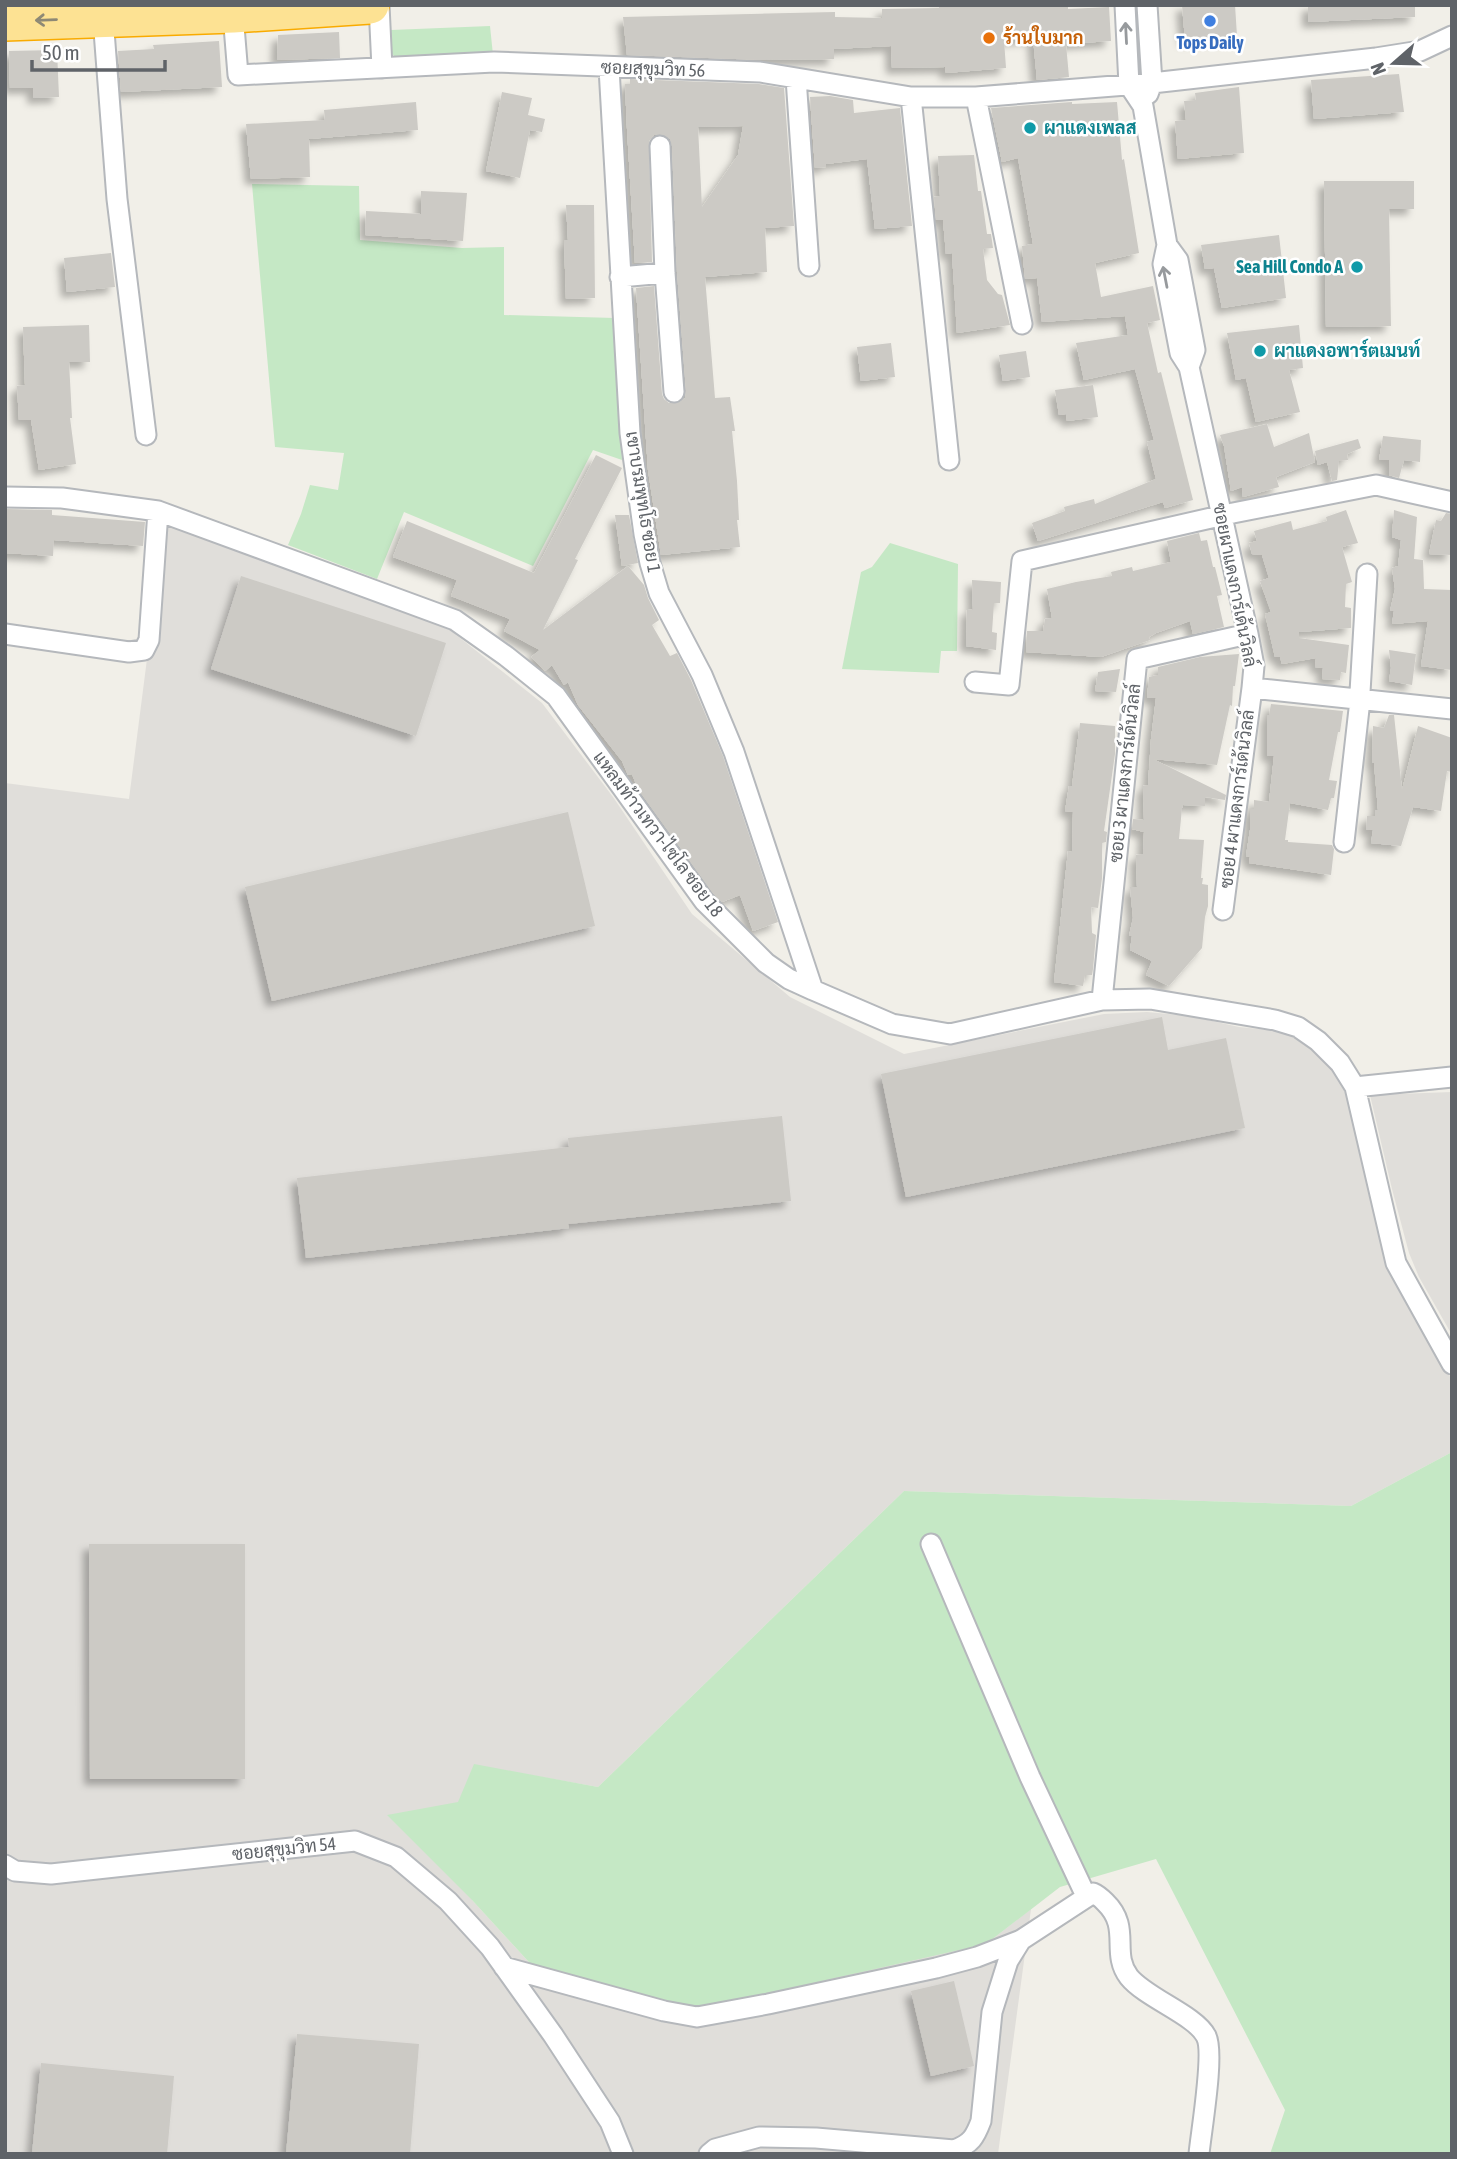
<svg xmlns="http://www.w3.org/2000/svg" width="1457" height="2159" viewBox="0 0 1457 2159" font-family="'Asap Condensed',Sarabun,sans-serif">
  <style>
    .industrial { fill: #e0deda }
    .green { fill: #c5e8c5 }
    .building { fill: #cccac5; fill-rule: evenodd; filter: url(#shadow) }
    .lines { fill: none; stroke-linecap: round; stroke-linejoin: round }
    .street-casing { stroke: #b5b8bc; stroke-width: 23 }
    .highway-casing { stroke: #f9ab00; stroke-width: 40 }
    .street { stroke: #fff; stroke-width: 19 }
    .highway { stroke: #fde293; stroke-width: 37 }
    .oneway { stroke: #8e8975 }
    .oneway2 { stroke: #979a9d }
    .shop-dot { fill: #3f7fe0; stroke: #fff; stroke-width: 2.5 }
    .food-dot { fill: #e8710a; stroke: #fff; stroke-width: 2.5 }
    .culture-dot { fill: #0f9aa8; stroke: #fff; stroke-width: 2.5 }
    .labels { text-anchor: middle; stroke-width: 5; stroke-linejoin: round; paint-order: stroke }
    .food-label { font-size: 18px; font-weight: bold; fill: #c56008; stroke: #fff; text-anchor: start }
    .shop-label { font-size: 18px; font-weight: bold; fill: #366cbe; stroke: #fff }
    .street-label { font-size: 18px; fill: #5f6368; stroke: #fff }
    .culture-label { font-size: 18px; font-weight: bold; fill: #0d838f; stroke: #fff; text-anchor: start }
  </style>
  <defs>
    <filter id="shadow"><feDropShadow dx="-6" dy="6" stdDeviation="3.5" flood-color="#0004"/></filter>
  </defs>
  <rect width="100%" height="100%" fill="#f1efe8"/>
  <path class="industrial" d="M165 519 450 630 542 703 613 797 692 914 790 997 904 1054 1104 1014 1147 1012 1190 1016 1239 1027 1288 1032 1321 1058 1332 1069 1341 1083 1347 1097 1374 1203 1387 1269 1452 1380V1452L1351 1506 904 1491 598 1787 474 1765 472 1900 538 1972 986 1944 1031 1909 998 2154H5V783L129 799Z
    M1452 1092V1335L1419 1277 1409 1253 1392 1189 1370 1095Z"/>
  <path class="green" d="M490 26 493 55 396 59 389 49V32L391 30Z
    M252 184 359 186 360 240 462 248 504 247V315L615 318 622 460 593 450 533 566 404 512 377 579 288 545 301 514 310 485 338 490 344 453 275 447Z
    M890 543 958 564 957 651H941L939 673 842 669 861 572 872 567Z
    M1452 1452V2154H1270L1285 2110 1156 1859 1060 1887 986 1944 693 2010 538 1972 472 1900 387 1815 458 1802 474 1764 598 1787 904 1491 1351 1506Z"/>
  <path class="building" d="M938 5H1068V9L1109 7 1111 41 1066 44 1069 77 1037 80 1033 38 1004 40 1006 68 946 73 945 67 892 68 891 46 834 49V59L762 60 627 55 623 17 835 12V17L882 18V9L939 8Z
    M1182 5H1235L1237 36 1185 40Z
    M1308 5H1415V17L1308 22Z
    M339 32 340 58 277 60 278 35Z
    M219 41 222 87 121 92 118 51 154 49 153 45Z
    M57 50 59 97 33 98V88H10L9 51Z
    M1399 74 1404 112 1314 119 1311 80Z
    M630 79 759 84 784 88 794 226 765 228 767 272 705 277 715 398 730 397 735 431H732L737 481 739 520H737L740 547 661 555 648 470 636 288 654 286 662 394 664 399 669 403 680 402 685 398 686 391 677 272 672 146 670 139 660 134 654 135 649 141 652 262 635 263 627 129 625 84H630ZM743 126 738 155 702 207 698 127Z
    M1239 87 1244 153 1178 159 1175 121 1186 120 1184 101 1196 100 1195 93Z
    M502 92 532 98 528 115 545 119 542 132 530 130 520 178 486 171Z
    M830 96 853 100 854 113 900 108 912 226 875 229 867 159 826 164V167L815 168 810 97Z
    M416 102 418 130 309 139 310 177 251 179 246 124 325 120 324 110Z
    M1072 102V104L1117 102 1122 160 1124 159 1139 253 1095 263 1101 297 1153 286 1160 320 1147 323 1158 373 1161 372 1193 500 1165 508 1163 502 1038 541 1032 523 1065 511 1064 507 1094 499 1095 504 1156 479 1147 442 1154 440 1135 369 1084 380 1076 343 1128 335 1125 316 1042 322 1037 278 1025 279 1022 246 1033 244 1018 158 1002 162 991 108Z
    M974 155 978 191H981L987 234H991L993 248 983 249 987 280 998 294 1002 295 1010 325 957 333 952 253 946 254 943 220H936L934 197 940 196 938 156Z
    M1324 181H1414V209H1389L1391 326 1326 327Z
    M421 191 467 193 463 241 365 235 366 211 421 214Z
    M566 205H594L595 298 566 299 564 240H568Z
    M1279 235 1286 298 1222 308 1214 268 1205 269 1201 245Z
    M111 253 115 287 67 292 64 258Z
    M89 325 90 362H69L72 418H70L76 464 39 470 31 420H19L17 386 25 385 23 327Z
    M1299 325 1303 368 1289 370 1300 412 1256 422 1246 378 1236 380 1227 333Z
    M891 343 895 377 861 381 857 347Z
    M1026 351 1030 377 1003 381 999 355Z
    M1093 385 1098 417 1067 421 1066 414 1059 415 1055 390Z
    M1267 424 1274 447 1309 433 1315 462 1276 477 1279 487 1243 497 1242 487 1231 491 1224 446 1220 435Z
    M1383 436 1421 440 1420 462 1404 460 1399 478 1389 475V460H1379Z
    M1358 439 1361 448 1347 454 1348 460 1339 461 1337 480 1332 481 1327 462 1318 465 1315 451Z
    M596 455 622 468 575 559 578 560 543 630 628 566 644 585 648 598 659 620 652 625 670 656 677 653 691 680 723 756 778 922 753 931 740 895 722 902 713 893 638 789 632 774 628 775 622 761 578 705 568 682 564 685 552 665 545 671 531 657 540 650 504 631 510 619 451 596 457 580 393 557 407 521 534 573Z
    M6 509 52 510V515L145 522 143 546 54 540 53 556 5 553Z
    M1346 510 1358 543 1342 547 1352 582 1346 584 1345 607 1351 608V628L1299 632V638L1349 645 1346 673 1341 672 1340 680 1322 679 1323 668 1315 667 1316 658 1282 664 1280 657H1275L1265 614 1271 612 1260 581 1269 578 1262 555 1252 554 1249 543 1257 541 1254 531 1291 521 1293 530 1327 521 1326 517Z
    M1394 510 1417 517 1414 559 1423 560 1424 589 1452 590V670L1421 666 1428 621 1392 624 1394 611H1390L1395 589 1392 568 1398 566 1401 540 1392 537Z
    M1446 513 1452 514V555L1429 554 1436 520 1441 521Z
    M615 515H629L638 563 622 566Z
    M1199 533 1201 541 1207 540 1213 567H1215L1222 595 1217 596 1224 627 1193 634 1190 621 1156 633 1149 637 1150 640 1101 657 1026 652 1027 631H1043L1045 619 1052 618 1047 589 1076 582 1112 576 1111 572 1132 567 1133 571 1171 562 1167 541Z
    M241 576 446 643 416 736 211 669Z
    M972 580 1001 582 1000 603H994L992 632 997 633 996 650 966 646 967 609 973 610Z
    M1389 650 1416 654 1412 685 1389 681 1391 668Z
    M1239 654 1235 686H1233L1232 706 1230 705 1217 765 1153 759 1226 795 1225 800 1205 797V806L1183 805 1182 808 1179 839 1204 840 1201 878H1203L1202 884 1208 885V906L1205 917 1202 948 1169 986 1146 975 1152 961 1130 950 1132 936H1129L1133 918 1130 887H1137L1136 855 1143 854 1144 832 1132 829 1133 819 1144 820 1143 786 1148 785 1151 739 1156 698H1147L1149 677 1158 675V667L1200 657Z
    M1120 669 1116 692 1095 691 1098 672Z
    M1271 704 1343 711 1340 732H1338L1329 780 1337 781 1334 798H1331L1328 810 1290 803 1285 840H1288V842L1332 845 1334 849 1331 875 1249 863 1250 857 1246 856 1250 830V809H1254V800L1269 802 1274 756H1267V715H1269Z
    M1389 715H1394L1402 790 1418 726 1452 738V772L1447 771 1441 811 1413 807 1401 846 1371 843 1373 830H1366L1367 816H1375V810H1378L1374 763H1372L1373 726 1384 728Z
    M1080 723 1115 726V754L1104 831 1107 832 1106 842 1102 843V878L1098 908 1091 907 1092 933 1096 935 1093 969 1092 975H1085L1083 986 1054 982 1068 851 1072 852 1073 812 1065 811 1069 786H1072Z
    M568 812 595 926 272 1001 245 887Z
    M1162 1017 1168 1050 1226 1038 1245 1128 906 1197 881 1074Z
    M782 1116 791 1201 568 1224 569 1228 306 1258 297 1178 569 1147 568 1138Z
    M89 1544H245V1779H90Z
    M954 1981 974 2066 931 2076 911 1991Z
    M297 2034 419 2044 410 2154H286Z
    M41 2063 174 2076 167 2154H32Z"/>
  <g class="lines">
    <defs>
      <path id="street" d="M379 5 382 68
        M1125 5 1129 85 1143 106 1167 245 1163 264 1180 353 1189 367 1248 634 1254 666 1252 688 1452 709
        M1147 5 1152 83 1148 94
        M233 14 238 75 494 62 760 72 911 97H976L1152 83 1376 58 1420 51 1452 36
        M103 18 117 199 146 435
        M609 68 630 433 644 534 650 563 659 593 702 675 734 752 813 990
        M796 78 809 266
        M911 97 949 460
        M976 97 1022 324
        M660 146 665 273 674 392
        M1167 245 1178 260 1195 350 1189 367
        M620 277 665 273
        M5 497 62 498 158 511 455 620 506 656 556 696 704 901 766 963 789 979 813 990 892 1024 950 1034 1102 1000 1150 999 1275 1020 1298 1027 1318 1041 1340 1063 1355 1087 1396 1263 1452 1364
        M5 634 129 652 144 650 149 640 158 511
        M975 682 1009 685 1022 561 1233 513 1376 485 1452 502
        M1344 842 1359 709 1367 574
        M1223 910 1252 688
        M1102 1000 1137 659 1248 634
        M1355 1087 1452 1077
        M931 1544 1030 1777 1086 1896
        M5 1865 15 1871 51 1874 355 1841 396 1857 448 1901 490 1947 553 2035 610 2122 623 2154
        M504 1967 664 2011 697 2017 768 2004 936 1968 977 1957 1021 1940
        M709 2154 715 2149 759 2137 816 2138 954 2150C971 2144 975 2137 981 2121L992 2012 1008 1961 1021 1940 1093 1893C1098 1895 1101 1898 1105 1902 1132 1928 1110 1952 1129 1977 1146 1998 1195 2015 1206 2036 1215 2052 1201 2132 1199 2154"/>
      <path id="highway" d="M5 22 233 14 370 5"/>
    </defs>
    <use href="#street" class="street-casing"/>
    <use href="#highway" class="highway-casing"/>
    <use href="#street" class="street"/>
    <use href="#highway" class="highway"/>
  </g>
  <defs><path id="oneway-shaft" d="M-6 0H5M1.5-3L5.5 0L1.5 3" fill="none" stroke-width="1.6" stroke-linecap="round" stroke-linejoin="round" transform="scale(1.75)"/></defs>
  <use class="oneway" href="#oneway-shaft" transform="translate(46 20) rotate(178)"/>
  <g class="oneway2">
    <use href="#oneway-shaft" transform="translate(1126 33) rotate(-93)"/>
    <use href="#oneway-shaft" transform="translate(1165 277) rotate(-101)"/>
  </g>
  <circle class="shop-dot" cx="1210" cy="21" r="7"/>
  <circle class="food-dot" cx="989" cy="38" r="7"/>
  <g class="culture-dot">
    <circle cx="1030" cy="128" r="7"/>
    <circle cx="1357" cy="267" r="7"/>
    <circle cx="1260" cy="351" r="7"/>
  </g>
  <g class="labels">
    <g class="food-label">
      <text x="1003" y="44">ร้านใบมาก</text>
    </g>
    <g class="shop-label">
      <text x="1210" y="49">Tops Daily</text>
    </g>
    <g class="street-label">
      <text transform="translate(653 69) rotate(2)" y="6">ซอยสุขุมวิท 56</text>
      <text transform="translate(643 502) rotate(81)" y="6">เขาบรมพุทโธ ซอย 1</text>
      <text transform="translate(1235 585) rotate(79)" y="6">ซอยผาแดงการ์เด้นวิลล์</text>
      <text transform="translate(1125 773) rotate(-84)" y="6">ซอย 3 ผาแดงการ์เด้นวิลล์</text>
      <text transform="translate(1237 799) rotate(-83)" y="6">ซอย 4 ผาแดงการ์เด้นวิลล์</text>
      <text transform="translate(658 834) rotate(53)" y="6">แหลมท้าวเทวา-ไซโล ซอย 18</text>
      <text transform="translate(284 1849) rotate(-6)" y="6">ซอยสุขุมวิท 54</text>
    </g>
    <g class="culture-label">
      <text x="1044" y="134">ผาแดงเพลส</text>
      <text x="1343" y="273" text-anchor="end">Sea Hill Condo A</text>
      <text x="1274" y="357">ผาแดงอพาร์ตเมนท์</text>
    </g>
  </g>
  <rect width="1457" height="2159" fill="none" stroke="#5f6368" stroke-width="14"/>
  <g transform="translate(1394 63) rotate(250)" stroke="#ffffff" stroke-width="5" paint-order="stroke">
  <path d="M0-5L12 26L0 18L-12 26Z" fill="#5f6368"/>
  <text y="-10" font-size="19" font-weight="bold" text-anchor="middle" fill="#5f6368">N</text>
  </g>
  <path d="M32 60v10h133v-10" fill="none" stroke="#5f6368" stroke-width="3.5"/>
  <text x="42" y="60" font-size="21" fill="#5f6368" stroke="#ffffff" stroke-width="5" paint-order="stroke">50 m</text>
</svg>
